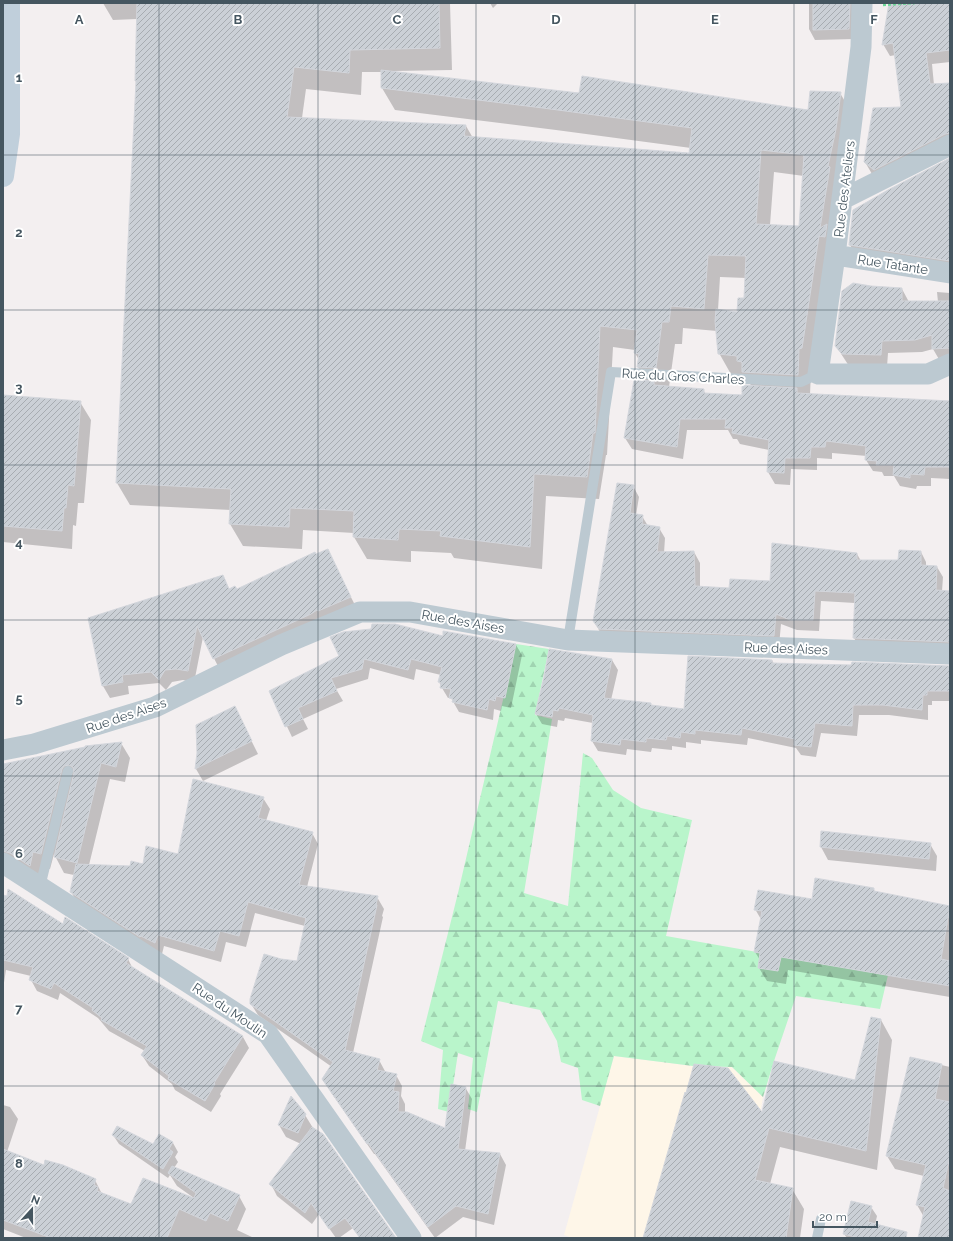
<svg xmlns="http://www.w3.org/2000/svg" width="953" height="1241" viewBox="0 0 953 1241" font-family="Raleway,sans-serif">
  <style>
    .commercial { fill: #fef6e8 }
    .forest { fill: url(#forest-firs) }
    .shadow { fill: #0003; fill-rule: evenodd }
    .building { fill: url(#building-hatch); stroke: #d3d6dc; fill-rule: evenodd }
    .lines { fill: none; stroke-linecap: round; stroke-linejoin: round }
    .path { stroke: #6dd799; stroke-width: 2.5; stroke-dasharray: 3 2; stroke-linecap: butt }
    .lane { stroke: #bcc9d1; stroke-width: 10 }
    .street { stroke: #bcc9d1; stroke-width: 21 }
    .secondary { stroke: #c0cfdb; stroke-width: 22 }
    .grid { fill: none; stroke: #455660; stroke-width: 1; stroke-opacity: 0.55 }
    .labels { text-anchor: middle; stroke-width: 4; stroke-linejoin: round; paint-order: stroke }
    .street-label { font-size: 13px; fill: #455660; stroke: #fff }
    .grid-label { font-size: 13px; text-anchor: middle; font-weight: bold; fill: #455660; stroke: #fff; stroke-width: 4; stroke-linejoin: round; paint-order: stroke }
  </style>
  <defs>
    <pattern id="forest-firs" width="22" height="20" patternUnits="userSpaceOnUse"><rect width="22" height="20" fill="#b9f5cb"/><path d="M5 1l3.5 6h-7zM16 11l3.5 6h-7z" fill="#a0d4b1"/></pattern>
    <pattern id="building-hatch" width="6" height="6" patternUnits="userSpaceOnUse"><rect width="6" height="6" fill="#cbd0d6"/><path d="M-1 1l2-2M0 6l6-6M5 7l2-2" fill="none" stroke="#a7acb1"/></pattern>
  </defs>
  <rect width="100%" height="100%" fill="#f3eff0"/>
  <path class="commercial" d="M614 1056 693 1066 732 1067 763 1097 758 1126 726 1238H572L564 1235Z"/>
  <path class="forest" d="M516 644 549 649 535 715 552 719 524 893 568 906 583 753 592 758 613 790 641 808 692 820 666 936 888 975 880 1009 796 996 774 1061 763 1097 732 1067 693 1066 614 1056 600 1106 582 1100 578 1068 561 1062 557 1041 540 1010 498 1001 477 1112 468 1109 473 1058 458 1053 449 1112 438 1109 443 1050 421 1041 458 893Z"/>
  <path class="shadow" d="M103 3H450L452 70 394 71V73L580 94 809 111 840 93 853 115 811 371 810 395 950 402V479L931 478V486H917L916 489 900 486 894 476H884L882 472 873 471 866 460 867 456 832 453V459L817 458V470L791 469 790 485 775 484 768 472 769 450 740 444 737 439H733L728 430H687L683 459 632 449 625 438 646 381 638 367 639 360 635 353V350L613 347 607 455H606L599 499 546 496 542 569 454 558 451 553 411 551V562L367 559 354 537V533L303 530 302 549 243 546 230 524 231 510 130 505 117 483 137 83 136 80 137 19 113 20ZM362 72H382V88L395 110 556 130 691 148 690 154 473 138 466 126 302 118 306 89 361 95ZM774 172 804 176 800 227 770 225ZM720 277 746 278 745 299 738 314 718 310ZM683 328 717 331 719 353 732 376 746 377 752 387 743 397 706 394 703 390 669 387 675 344H682Z
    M490 3H498L493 8Z
    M809 3H855V39L815 40 809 29Z
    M889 3H950V62L932 64 934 85 950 84V146L872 174 865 162 902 108 896 55 890 56 883 44Z
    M950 160V271L856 256 850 245Z
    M871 287 902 289 909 302H938L937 292 950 293V360L940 361 933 349 922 352 888 353 887 367 849 366 836 346Z
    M3 396 80 402 91 420 84 503H78L76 526 73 525 72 549 3 542Z
    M633 486 639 497 636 515 642 516 648 526 659 528 665 538 664 553 694 552 700 563V588L730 589 771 582 857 554 861 561H899L921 552 926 562V566L937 567 943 577 942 591 950 592V652L860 649 854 638 855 603 821 601 819 631 797 630 781 624 779 646 600 632 594 621Z
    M327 550 357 609 220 670 203 637 194 683 183 680 172 682 166 690 159 683 128 686 129 694 110 698 103 686 89 618 222 576 230 590 237 591Z
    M443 637 516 645 522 655 511 708 502 706 501 711 494 709 493 720 459 712 451 698H448L442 688 439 682 441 675 416 669 414 680 370 668 368 679 336 689 343 701 303 719 308 729 292 737 270 691 341 657Z
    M612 660 618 670 611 700 685 710 772 660 774 664 950 667V701H932V705H928V720L889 715H859L857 736 821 733 816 757 801 755 796 748 748 738 747 745 701 740V744L686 742V748L672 746V750L652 748 651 752 627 749 626 755 598 751 592 741 593 723 565 718 564 721 558 720 557 727 542 724 536 714Z
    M235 708 258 754 203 781 196 769 198 753Z
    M121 743 130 758 125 782 110 779 89 865 131 867 178 855 263 798 270 809 266 821 312 833 318 844 307 887 377 897 384 909 382 916 383 917 353 1053 379 1060 386 1073 396 1075 402 1086 401 1096 405 1104V1113L445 1129 465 1087 472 1099 465 1151 500 1154 506 1165 494 1225 463 1217 435 1238 375 1154H374L330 1091 332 1067 258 1015 251 1004 281 960 298 962 305 926 255 913 246 947 226 942 221 962 164 946 162 954 78 903 71 892 74 875 64 873 54 854 50 869 42 867 39 881 3 860V766Z
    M822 832 930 844 937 856 936 871 828 860 821 847Z
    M873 889 875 892 950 907V997L788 970 786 984 767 981 759 968 760 960 755 952 762 921 755 909Z
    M3 896 64 925 128 959 133 969 243 1037 249 1048 220 1094 221 1096 211 1112 175 1090 172 1084 149 1066 142 1055 145 1051 109 1031 98 1018 60 993 58 1000 37 991 31 980V976L6 970 3 989Z
    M881 1020 892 1040 877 1170 780 1147 770 1184 792 1189 804 1209 800 1238H644L763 1114 855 1081Z
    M911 1058 950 1067V1238H919L924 1217 917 1205 924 1176 895 1169 887 1156Z
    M3 1105 10 1107 18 1119 7 1152 44 1166 95 1180 102 1194 131 1205 194 1198 177 1186 170 1175 168 1178 119 1144 113 1135 154 1145 173 1143 178 1152 175 1157 178 1162 174 1168 239 1196 246 1209 237 1230 254 1238H26L3 1229Z
    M305 1115 313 1128 395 1238H360L353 1228 339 1238H336L319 1214 312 1224 277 1196 271 1184 301 1144 286 1137 279 1125Z
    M871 1207 877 1216 875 1225 889 1238H847L844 1234Z"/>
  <path class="building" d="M137 3H439L440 48 350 50 349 73 294 67 287 117 466 125 464 136 689 153 692 128 543 108 381 88V70L579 93 582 76 808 110 810 91 841 92 836 129 828 166 830 167 820 228 827 224 825 237 819 236 802 348 799 349 798 375 742 372V362L737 361V356L718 354 715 321 716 309 737 312 738 298H744L746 256 708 255 704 309 671 306 669 322H662L656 368 637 367 639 354 634 353 637 330 600 326 595 433H593L587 477 534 474 530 547 440 536 441 531 399 529 398 540 353 537 354 511 290 508 289 527 229 524 231 489 116 483 136 81H135ZM761 150 804 155 799 226 756 224Z
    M813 3H850L849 29 813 30Z
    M889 3H950V50L926 53 930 84 950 83V133L945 134 874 170 864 162 873 108 901 107 893 43 882 45Z
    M950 158V261L849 245 853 210 888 190Z
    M853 283 871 286 902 288V301H950V348L932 349V335L915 340 882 341 881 355 842 354 835 346 842 291Z
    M634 380 654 381V385L704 389V393L742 395V385L797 388V393L950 401V462L949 467H925L924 475 910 474V478L893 475 894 465H876L877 461 865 460 866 446 826 441 825 447H811L810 458H785L784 473 767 472 769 440 732 433 733 428H725L726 419H680L677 447 624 438Z
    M3 395 81 401 74 486 68 485 66 508H64L62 531 3 526Z
    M617 483 634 485 630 513 643 515 642 524 660 527 657 552 694 551 695 586 729 588 730 579 770 581 772 543 857 553V560H898L899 550 921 551V565L937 566 936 590 950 591V642L853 638 855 593 815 591 813 620H790L776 614 774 636 599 629 593 621Z
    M328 549 351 597 318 611 317 610 311 614 213 659 197 626 188 671 176 669 165 670 159 680 151 672 122 675 123 682 102 686 88 618 223 575 229 589 235 586 237 589 315 552 316 554Z
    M372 624H395L443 636V631L516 644 505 698 496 696 495 701 489 699 487 710 452 702 453 699 449 698 451 689 440 688 441 683 438 682 442 667 411 659 408 670 364 659 362 669 331 678 337 691 298 708 303 719 285 727 269 691 339 656 330 637 343 632 371 629Z
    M549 649 612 659 604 698 651 703V705L684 709 688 656 772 660V663L851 665 852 662 950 666V691H927V695H923L922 710 883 705H853L852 726 815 723 811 747 794 745 795 739 742 728 741 735 695 730V734L681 732 680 738 667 736 666 740 646 738V742L621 739 620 745 591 741 593 715 559 708 558 711 553 710 552 717 535 714 544 677Z
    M235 706 252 741 195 769 197 753 196 725Z
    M122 742 116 767 101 763 77 863 54 857 74 773 73 767 69 765 64 766 62 769 41 854 33 852 30 866 10 853 3 851V764L85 747V746Z
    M193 779 264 797 258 818 313 832 299 885 378 896 376 905H377L345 1050 380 1059 377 1070 397 1074 393 1091 399 1092 398 1112H407L445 1128 451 1084 466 1087 458 1149 500 1153 488 1214 456 1206 428 1227 368 1143 367 1144 322 1079 333 1062 250 1004V999L264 954 281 959 297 961 306 918 248 902 239 936 220 931 214 951 158 935 155 943 141 936 140 937 70 892 76 864 130 866 131 861 143 864 146 846 178 854Z
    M821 831 931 843 929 859 820 847Z
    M815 878 874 888V891L950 906 941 959 950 961V986L781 957 778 971 758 968 760 953 754 952 762 911 754 910 758 890 812 899Z
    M8 889 63 924 65 917 129 958 126 963 243 1036 214 1083 215 1084 205 1101 168 1079 169 1076 141 1055 147 1046 101 1020 102 1018 92 1010 93 1008 54 983 51 989 29 980 33 967 3 960V895L7 896Z
    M871 1017 881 1019 866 1151 769 1128 755 1180 793 1188 786 1238H643L685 1092 686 1093 694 1064 728 1068 762 1112 774 1061 855 1080Z
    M910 1057 942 1064 935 1099 950 1102V1156L943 1188 950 1191V1238H918L925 1207 916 1205 926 1165 886 1156Z
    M291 1096 306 1114 298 1133 278 1125Z
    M117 1126 153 1144 159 1134 173 1142 169 1149 173 1152 163 1169 112 1135Z
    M312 1127 323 1134 396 1238H360L345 1218 329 1229 311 1203 305 1213 269 1184Z
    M3 1149 44 1165 45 1160 63 1165 96 1179 94 1185 98 1187 97 1191 131 1204 143 1178 194 1198 196 1193 168 1173 172 1166 240 1195 228 1221 210 1213 206 1221 179 1209 167 1238H51L3 1220Z
    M851 1201 872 1206 868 1222 907 1232 906 1238H860L843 1234Z"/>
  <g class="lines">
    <path class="path" d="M883 5 915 3"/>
    <path class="lane" d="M568 640 611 372 801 382 818 374
      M40 887 68 771
      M817 1238 821 1219"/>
    <path class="street" d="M862 3 861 47 835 255 818 374H928L950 364
      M843 199 950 145
      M835 255 950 273
      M3 750 34 744 155 707 281 645 360 612H410L568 640 950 654
      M3 863 268 1034 411 1238"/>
    <path class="secondary" d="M3 176 9 134V3"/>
  </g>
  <path class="grid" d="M159 3V1238M318 3V1238M476 3V1238M635 3V1238M794 3V1238M3 155H950M3 310H950M3 465H950M3 620H950M3 776H950M3 931H950M3 1086H950"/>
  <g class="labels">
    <g class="street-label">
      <text transform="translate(844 189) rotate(-83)" y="5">Rue des Ateliers</text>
      <text transform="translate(893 264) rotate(9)" y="5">Rue Tatante</text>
      <text transform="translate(683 376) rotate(3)" y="5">Rue du Gros Charles</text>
      <text transform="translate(463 621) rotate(10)" y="5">Rue des Aises</text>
      <text transform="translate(786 648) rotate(2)" y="5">Rue des Aises</text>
      <text transform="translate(126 715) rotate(-19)" y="5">Rue des Aises</text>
      <text transform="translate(230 1010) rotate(34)" y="5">Rue du Moulin</text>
    </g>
  </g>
  <g class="grid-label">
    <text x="79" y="24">A</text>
    <text x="238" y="24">B</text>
    <text x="397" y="24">C</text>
    <text x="556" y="24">D</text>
    <text x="715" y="24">E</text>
    <text x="874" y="24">F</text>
    <text x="19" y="82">1</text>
    <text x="19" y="237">2</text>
    <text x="19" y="392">3</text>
    <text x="19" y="547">4</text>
    <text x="19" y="703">5</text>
    <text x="19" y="858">6</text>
    <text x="19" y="1013">7</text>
    <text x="19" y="1168">8</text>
  </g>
  <rect width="953" height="1241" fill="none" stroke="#455660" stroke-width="8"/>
  <g transform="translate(32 1209) rotate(21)" stroke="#ffffff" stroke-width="3" paint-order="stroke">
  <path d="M0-3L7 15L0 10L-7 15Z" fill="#455660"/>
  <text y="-6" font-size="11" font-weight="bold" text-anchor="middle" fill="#455660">N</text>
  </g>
  <path d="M813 1221v6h64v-6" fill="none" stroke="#455660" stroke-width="2"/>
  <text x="819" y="1221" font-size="12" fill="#455660" stroke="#ffffff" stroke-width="3" paint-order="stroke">20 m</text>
</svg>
